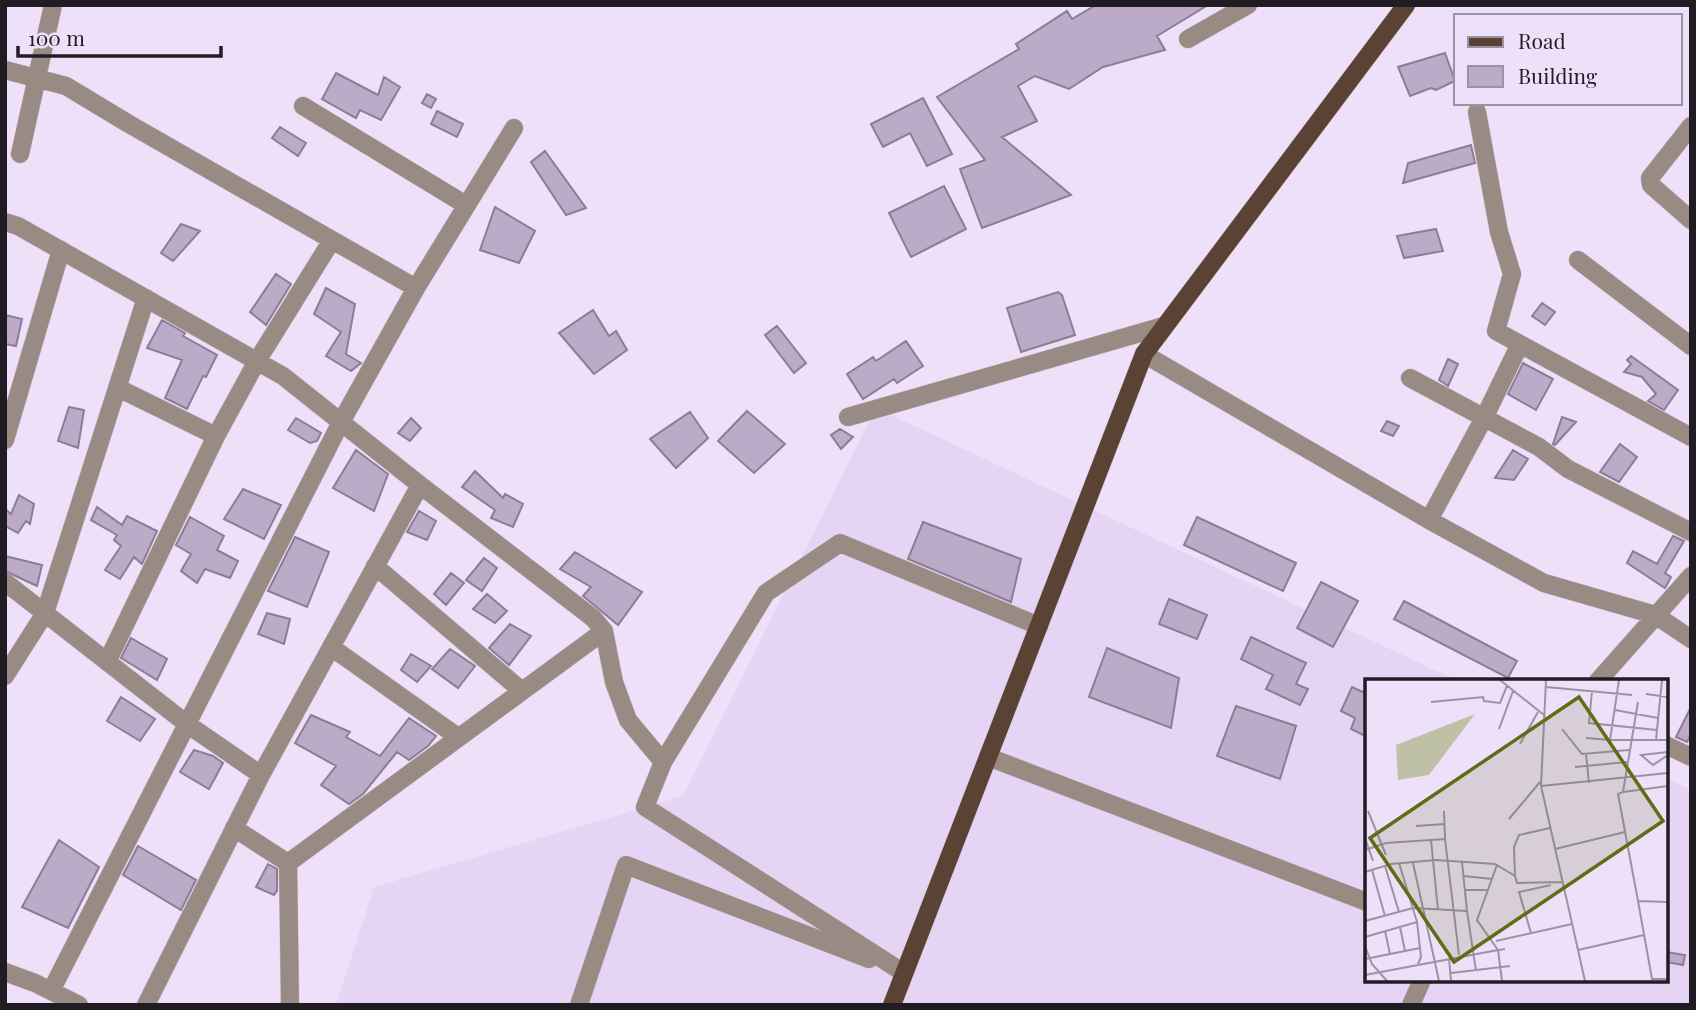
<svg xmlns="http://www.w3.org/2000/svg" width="1696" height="1010" viewBox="0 0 1696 1010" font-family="'Playfair Display',serif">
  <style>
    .built { fill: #e6d4f4 }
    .building { fill: #bbaac8; stroke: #8a7e94; stroke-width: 2 }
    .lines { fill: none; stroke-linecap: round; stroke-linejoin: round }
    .minor-casing { stroke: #c9bdd3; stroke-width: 19 }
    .major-casing { stroke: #c9bdd3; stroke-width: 19 }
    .minor { stroke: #998b83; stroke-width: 18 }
    .major { stroke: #5a4334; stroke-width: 18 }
    .inset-road { fill: none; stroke: #9c92a4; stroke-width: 2 }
    .view { fill: #5f6d16; fill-opacity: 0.15; stroke: #5f6d16; stroke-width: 3.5 }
    .inset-edge { fill: none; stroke: #211c24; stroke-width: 3.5 }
  </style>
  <rect width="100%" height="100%" fill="#eee0f9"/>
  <path class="built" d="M876 408 1458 681H1367V980H1666V778L1691 790V1005H336L374 887 683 796Z"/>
  <path class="building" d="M1096 5H1208L1157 36 1165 50 1103 67 1069 89 1035 76 1018 86 1037 121 1002 137 1071 195 982 228 960 169 985 160 937 97 1019 49 1016 44 1067 11 1072 19Z
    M1445 53 1455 81 1436 90 1431 88 1410 96 1398 67Z
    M336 73 378 95 384 77 400 87 381 120 360 110 356 118 322 99Z
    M427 94 436 99 431 108 422 103Z
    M923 98 952 154 927 166 910 133 883 147 871 124Z
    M437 111 463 124 457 137 431 124Z
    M280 127 306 143 298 156 272 138Z
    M1471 145 1475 163 1403 183 1408 163Z
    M545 151 586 208 566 215 531 162Z
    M944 186 966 229 911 257 889 213Z
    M495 207 535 231 519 263 480 250Z
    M181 224 200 231 173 261 161 253Z
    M1436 229 1443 251 1404 258 1397 236Z
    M276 274 291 284 266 325 250 312Z
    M326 288 355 304 346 354 361 363 351 371 326 356 341 332 314 314Z
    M1058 292 1062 295 1075 335 1021 352 1007 308Z
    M1542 303 1555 312 1545 325 1532 316Z
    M593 310 609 336 616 331 627 350 594 374 559 333Z
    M5 315 22 319 16 346 5 344Z
    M162 320 185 333 183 336 217 355 206 377 203 376 187 409 165 398 182 360 147 348Z
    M777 326 806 363 794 373 765 335Z
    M906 341 923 366 897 383 894 379 863 399 847 374 873 357 876 361Z
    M1631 356 1678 390 1664 410 1648 401 1656 394 1642 377 1624 372 1631 364 1627 360Z
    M1448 359 1458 364 1448 386 1439 380Z
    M1523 363 1553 379 1536 410 1508 394Z
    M69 407 84 410 78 448 58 441Z
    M747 411 785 444 754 473 718 441Z
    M690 412 708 438 676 468 650 439Z
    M1562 417 1576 422 1555 445 1553 444Z
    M296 418 321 433 317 441 310 443 288 430Z
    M411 418 421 428 410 441 398 433Z
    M1387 421 1399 426 1393 436 1381 431Z
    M840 429 853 437 841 449 831 435Z
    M1620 444 1637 457 1619 482 1600 472Z
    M356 450 388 474 374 511 333 488Z
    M1513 450 1528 459 1514 480 1495 478Z
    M475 471 503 498 505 494 523 504 513 527 491 518 495 510 462 487Z
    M243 489 281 505 264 539 224 519Z
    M19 495 34 504 30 524 26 521 18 533 5 526V509L11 514Z
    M97 507 122 525 127 516 157 531 142 564 134 557 120 579 105 570 121 546 114 540 117 535 91 520Z
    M419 511 436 521 427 540 407 532Z
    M190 517 224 536 217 550 238 561 230 578 205 569 197 583 181 571 191 554 176 545Z
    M1197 517 1296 563 1283 591 1184 545Z
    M923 522 1021 559 1011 602 908 559Z
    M1673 536 1684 541 1665 573 1671 577 1665 588 1627 563 1633 551 1657 564Z
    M295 537 329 552 307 607 268 591Z
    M575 552 642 592 618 625 583 596 591 587 560 569Z
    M5 556 42 565 37 586 5 571Z
    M484 558 497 568 482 591 466 580Z
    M451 573 464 583 446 605 434 594Z
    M1321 582 1358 601 1333 647 1297 628Z
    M487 594 507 611 495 623 473 609Z
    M1169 599 1207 615 1197 639 1159 624Z
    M1404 601 1517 661 1508 678 1394 619Z
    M267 613 290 619 284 644 258 634Z
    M510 624 531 636 509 665 489 648Z
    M1251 637 1306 663 1296 684 1308 689 1300 705 1266 689 1273 675 1241 659Z
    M131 638 167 659 157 680 121 658Z
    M1107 648 1179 678 1171 728 1089 697Z
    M450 649 475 666 458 688 432 669Z
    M411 654 431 666 417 682 401 670Z
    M1352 687 1367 694V737L1351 729 1355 718 1341 711Z
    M121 697 155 719 140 741 107 721Z
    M1236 706 1296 726 1280 779 1217 756Z
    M1691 707V734L1687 742 1676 737Z
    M311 715 350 732 346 737 380 756 409 718 436 736 428 746 409 760 397 752 363 794 349 804 321 785 336 766 295 743Z
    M194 750 213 756 223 763 209 789 180 772Z
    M59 840 99 867 68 928 22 907Z
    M138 846 196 880 181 910 123 875Z
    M268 864 277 869V891L274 895 256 887Z
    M1666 952 1685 955 1683 965 1666 962Z"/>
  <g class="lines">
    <defs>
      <path id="minor" d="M1188 39 1248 5
        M5 70 66 86 129 124 416 288 341 422 51 991
        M303 106 466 205
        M1477 112 1499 232 1512 274 1496 331 1691 437
        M1691 126 1650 178 1651 185 1691 220
        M20 154 53 5
        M5 222 18 226 283 376 420 485 593 618 604 631 614 682 628 720 663 762
        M1578 260 1691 346
        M416 288 514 128
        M1144 354 1429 520 1544 583 1655 615 1691 639
        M1410 378 1539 447 1568 469 1691 532
        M118 388 216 436
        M848 417 1164 326
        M5 440 61 250
        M1429 520 1485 416 1520 344
        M375 566 522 691
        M5 582 187 724 261 775 146 1005
        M331 647 458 737
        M107 662 216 436 257 361 332 240
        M5 676 45 613 146 298
        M1598 681 1691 576
        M1666 745 1691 757
        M988 757 1367 902
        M261 775 420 485
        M234 828 288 863
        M5 972 35 983 79 1005
        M904 973 645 807 663 762 766 593 840 543 1039 626
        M290 1005 288 863 604 631
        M579 1005 626 865 869 959
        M1411 1005 1422 980"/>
      <path id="major" d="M892 1005 1144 354 1406 5"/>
    </defs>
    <use href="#minor" class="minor-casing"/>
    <use href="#major" class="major-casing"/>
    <use href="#minor" class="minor"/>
    <use href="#major" class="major"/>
  </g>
  <g transform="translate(1365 679)">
    <rect width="303" height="303" fill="#eee0f9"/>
    <path d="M110 35 64 96 33 101 31 66Z" fill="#bfc1a6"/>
    <path class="inset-road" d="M135 1 179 36M181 1 176 107 220 302M254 1 245 61H303M181 8 267 16M227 12 224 44 292 51M281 15 303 18M66 23 118 18 119 22 135 24 142 7M273 23 258 113 253 115 273 222M250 31 293 39M134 50 148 12M197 50 217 75 264 71M221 59 245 61M291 61 297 1M155 65 173 33M303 73 276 76 288 86 303 76M221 75 224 104M210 88 262 83M176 107 303 94M258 113 303 107M3 132 21 176M79 132 80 160M144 140 175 103M51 147 80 145M185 149 154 156 149 168 150 197 152 204 198 203M0 159 8 182M66 161 73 231M190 170 260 153M0 171 21 164 80 160 94 276M97 183 102 232M34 184 52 243M48 184 74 302M20 187 34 233M7 191 20 237M0 193 26 185 71 181 130 185 150 197M99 197 127 200M100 211H123M303 223 273 222 287 300H303M0 242 48 229 102 232 111 292M35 248 40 272M20 252 25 275M166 254 154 213 186 206M0 258 52 243 56 278 53 285M131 262 207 245M0 267 7 285 22 302M213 271 279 256M84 279 86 302M0 280 55 269M86 294 145 287M0 296 133 271 112 241 132 186M137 302 133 271 140 270"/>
    <path class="view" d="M214 18 298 142 89 283 5 159Z"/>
    <rect width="303" height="303" class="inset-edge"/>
  </g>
  <rect width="1696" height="1010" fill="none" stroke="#211c24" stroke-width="14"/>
  <rect x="1454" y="14" width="228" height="91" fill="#eee0f9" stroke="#9c92a4" stroke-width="2"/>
  <rect x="1468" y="37" width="35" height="10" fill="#5a4334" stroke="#9c92a4" stroke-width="2"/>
  <text x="1518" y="49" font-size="21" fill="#211c24">Road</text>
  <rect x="1468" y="66" width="35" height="21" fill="#bbaac8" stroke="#9c92a4" stroke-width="2"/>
  <text x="1518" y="84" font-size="21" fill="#211c24">Building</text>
  <path d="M18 46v10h203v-10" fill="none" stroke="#211c24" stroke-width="3.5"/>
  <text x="28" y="46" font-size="21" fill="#211c24" stroke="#eee0f9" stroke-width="5" paint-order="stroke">100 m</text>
</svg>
